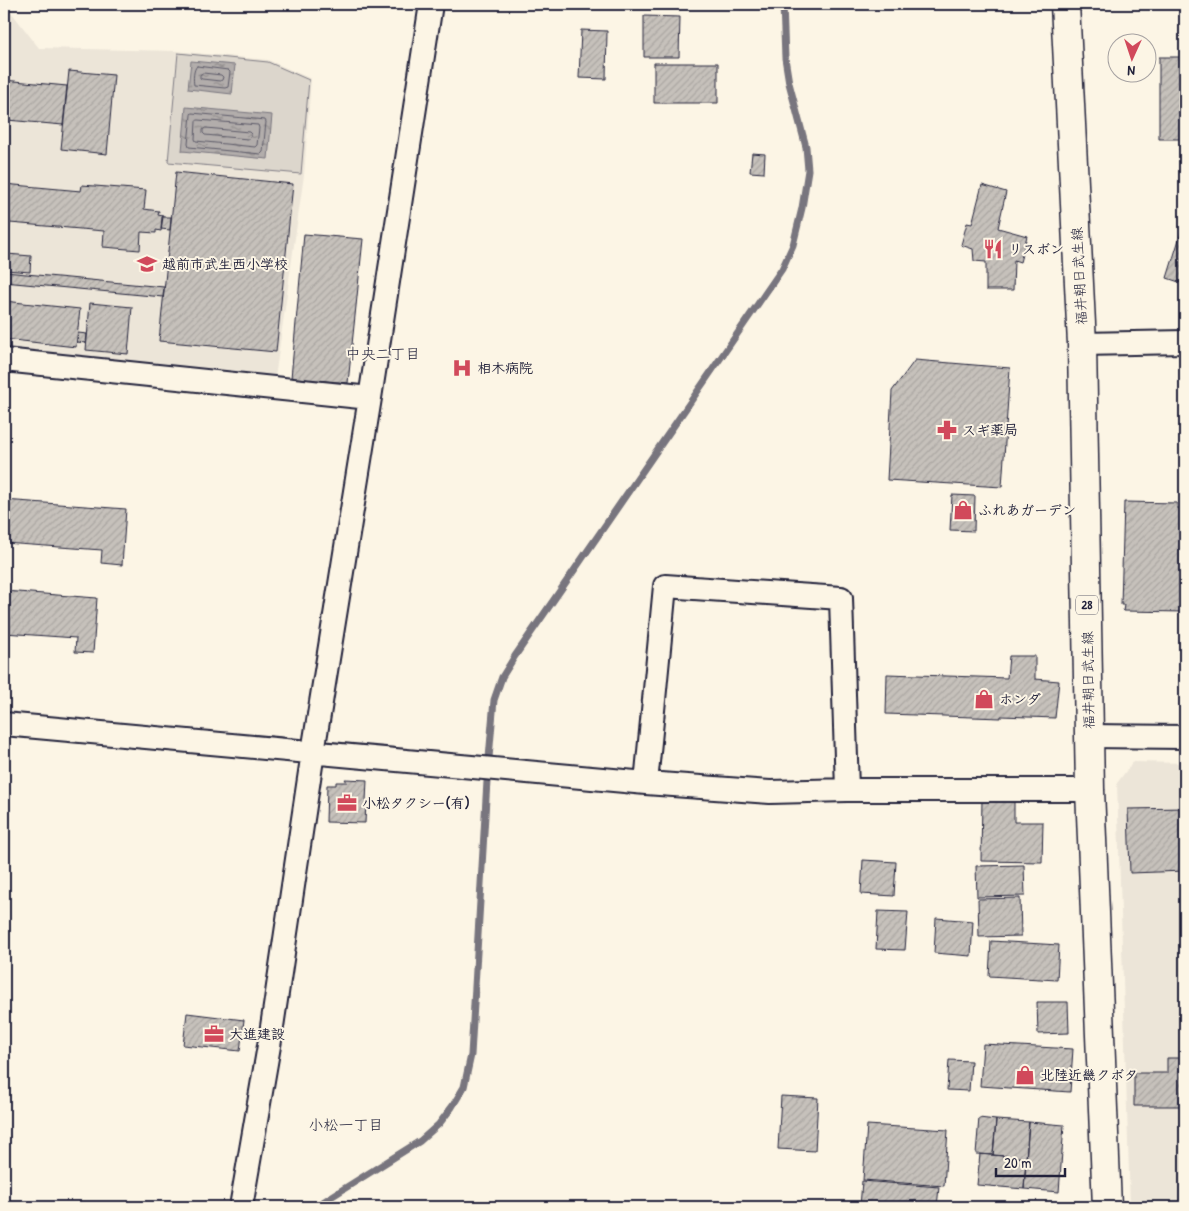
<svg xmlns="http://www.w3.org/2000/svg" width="1189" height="1211" viewBox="0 0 1189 1211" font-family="'Patrick Hand','Klee One',sans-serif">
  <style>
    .built { fill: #ece5d8 }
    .pitch { fill: #dcd6cc; stroke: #7f7c84 }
    .water { fill: url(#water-ripples); stroke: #78757e }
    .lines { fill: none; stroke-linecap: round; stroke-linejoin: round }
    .shore { stroke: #5c5a68; stroke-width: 1 }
    .stream { stroke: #78757e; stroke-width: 7 }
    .building { fill: url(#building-hatch); stroke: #22223b }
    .minor-casing { stroke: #22223b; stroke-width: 26 }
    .primary-casing { stroke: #22223b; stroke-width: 31 }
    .minor { stroke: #fcf5e5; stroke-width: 22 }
    .primary { stroke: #fcf5e5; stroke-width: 28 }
    .labels { text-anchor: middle; stroke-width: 4; stroke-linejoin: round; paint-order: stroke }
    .shield { fill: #fcf5e5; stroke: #63616e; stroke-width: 1 }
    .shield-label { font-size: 12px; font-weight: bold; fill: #22223b }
    .poi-label { font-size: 14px; font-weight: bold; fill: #22223b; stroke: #fcf5e5; text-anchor: start }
    .street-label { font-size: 14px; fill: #22223b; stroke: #fcf5e5 }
    .neighbourhood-label { font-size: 15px; fill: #22223b; stroke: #fcf5e5 }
  </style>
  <defs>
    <pattern id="water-ripples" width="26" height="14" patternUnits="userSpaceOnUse" patternTransform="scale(1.25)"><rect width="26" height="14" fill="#b2adab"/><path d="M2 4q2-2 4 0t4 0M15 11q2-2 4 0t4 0" fill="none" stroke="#908c8c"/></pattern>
    <pattern id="building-hatch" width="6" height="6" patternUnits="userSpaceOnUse" patternTransform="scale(1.25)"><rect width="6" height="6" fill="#c6c1bb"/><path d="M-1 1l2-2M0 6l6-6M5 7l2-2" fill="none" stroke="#aaa6a2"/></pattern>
  </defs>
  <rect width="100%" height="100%" fill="#fcf5e5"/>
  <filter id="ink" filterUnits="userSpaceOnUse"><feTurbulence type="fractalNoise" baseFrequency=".02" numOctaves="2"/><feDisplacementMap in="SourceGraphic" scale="10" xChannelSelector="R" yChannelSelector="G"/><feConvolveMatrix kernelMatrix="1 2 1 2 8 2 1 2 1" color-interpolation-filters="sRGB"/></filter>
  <g filter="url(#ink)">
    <path class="built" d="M8 8 39 48 176 51 268 60 311 79 304 175 275 378 4 352V9Z
      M1133 762 1185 763V1207H1130L1117 783Z"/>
    <path class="pitch" d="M178 53 268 62 309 80 301 174 168 162Z"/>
    <path class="water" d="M191 61 235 65 232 94 188 89Z
      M186 107 272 115 268 159 182 151Z"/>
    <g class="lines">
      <path class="shore" d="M197 66 228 70 230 72 228 87 225 88 194 85C193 80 193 69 197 66Z
        M203 73 221 75 223 77 222 80 220 81 202 79 200 78V75Z
        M192 113 265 120 266 122 263 152 261 154 189 147 188 144 191 115Z
        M198 120 258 125 259 128 257 145 255 147 196 141 195 139 196 122Z
        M206 128 249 132 251 134V137L248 139 205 135 203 133V130Z"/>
      <path class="stream" d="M315 1207 420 1141 439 1124 452 1107 464 1087 471 1055 487 781 494 700 502 677 515 656 782 269 793 245 802 208 808 170 806 147 789 83 785 58 783 4"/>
    </g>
    <path class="building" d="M644 16 680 17 679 57H644Z
      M581 30 607 31 606 79 579 78Z
      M1159 57H1185V139H1159Z
      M654 63H718V103H654Z
      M69 71 114 75 107 154 61 149Z
      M4 80 67 86 63 125 7 120 5 143H4Z
      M752 153 765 154 764 173 750 172Z
      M176 172 293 184 276 352 159 341Z
      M4 184 81 191 82 185 146 190 144 209 159 211 158 215 163 216 161 231 156 230V233L141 232 140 250 103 247 104 231 10 223 7 254 31 256 30 272 6 270 4 288Z
      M982 185 1006 192 998 228 1027 236 1020 262 1014 260 1013 290H986V262L974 261 973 249 961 245 967 223 972 224Z
      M162 217H171L170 230 161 229Z
      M1185 220V284L1167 278Z
      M304 234 363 239 348 383 291 378Z
      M5 272 164 287 163 297 4 282Z
      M4 301 80 309 76 347 4 339Z
      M90 303 132 307 128 354 86 350Z
      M78 333 87 334 86 343 77 342Z
      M915 360 1010 368 1002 487 887 480 892 391Z
      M952 495 975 496 974 531 950 530Z
      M4 500 126 509 122 565 101 563 102 550 4 543Z
      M1124 502 1177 503V508H1185V612L1123 611 1124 605H1121Z
      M4 591 97 598 93 653 75 652 76 638 4 633Z
      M1009 656H1035V679L1059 681 1055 718 1001 716V718L886 714 887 674 1007 678Z
      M345 779 367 780 365 823 326 822 327 785H336V782H347Z
      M982 798H1014V822H1043L1042 862 981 861Z
      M1185 808V871L1130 873 1128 809Z
      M863 860 896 862 894 896 861 894Z
      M1024 865 1025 896 977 897 976 866Z
      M1020 898 1021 936 979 937 978 899Z
      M878 911 908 912 905 950 876 949Z
      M936 918 973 921 971 956 934 953Z
      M991 941 1059 945 1057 980 989 976Z
      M1037 1002H1068L1069 1033 1038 1034Z
      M187 1013 244 1020 240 1051 183 1045Z
      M983 1044 1073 1049 1070 1092 980 1086Z
      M1167 1058H1185V1106H1134V1073H1167Z
      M949 1060 971 1061 969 1091 947 1090Z
      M781 1096 818 1098 815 1151 778 1149Z
      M979 1118 996 1120 993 1155 976 1154Z
      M996 1120 1029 1122 1026 1158 993 1155Z
      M1029 1122 1064 1125 1059 1192 1024 1189Z
      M867 1125 948 1130 944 1186 863 1180Z
      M980 1154 1026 1158 1024 1189 977 1185Z
      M862 1181 939 1187 937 1207H860Z
      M965 1204 1016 1207H965Z"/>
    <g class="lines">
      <defs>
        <path id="minor" d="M1082 344 1185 342
          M4 360 370 398
          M4 724 646 783 770 792 847 790H1090
          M1089 736 1185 737
          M646 783 665 586 841 598 847 790
          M241 1207 270 1040 313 752 370 398 431 4"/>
        <path id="primary" d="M1065 4 1082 344 1090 790 1107 1207"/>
      </defs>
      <use href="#minor" class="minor-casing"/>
      <use href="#primary" class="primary-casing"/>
      <use href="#minor" class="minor"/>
      <use href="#primary" class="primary"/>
    </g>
  </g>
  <defs>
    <symbol id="restaurant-bare" viewBox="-9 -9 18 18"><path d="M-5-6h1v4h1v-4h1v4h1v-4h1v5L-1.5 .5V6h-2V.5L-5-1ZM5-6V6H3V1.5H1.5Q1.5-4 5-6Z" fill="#d1495b" stroke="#fcf5e5" stroke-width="2.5" paint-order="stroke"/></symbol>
    <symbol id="school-bare" viewBox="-9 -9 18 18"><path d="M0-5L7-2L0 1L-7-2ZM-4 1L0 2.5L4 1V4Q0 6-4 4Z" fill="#d1495b" stroke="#fcf5e5" stroke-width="2.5" paint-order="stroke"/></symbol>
    <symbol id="hospital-bare" viewBox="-9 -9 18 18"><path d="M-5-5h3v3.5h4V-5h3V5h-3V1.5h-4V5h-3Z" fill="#d1495b" stroke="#fcf5e5" stroke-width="2.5" paint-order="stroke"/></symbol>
    <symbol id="pharmacy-bare" viewBox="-9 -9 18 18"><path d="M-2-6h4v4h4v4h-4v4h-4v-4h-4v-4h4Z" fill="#d1495b" stroke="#fcf5e5" stroke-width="2.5" paint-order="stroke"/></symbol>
    <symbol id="shop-bare" viewBox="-9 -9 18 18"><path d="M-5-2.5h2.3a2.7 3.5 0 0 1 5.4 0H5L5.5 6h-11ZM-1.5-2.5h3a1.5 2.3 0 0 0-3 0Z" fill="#d1495b" stroke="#fcf5e5" stroke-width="2.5" paint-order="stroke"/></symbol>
    <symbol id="office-bare" viewBox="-9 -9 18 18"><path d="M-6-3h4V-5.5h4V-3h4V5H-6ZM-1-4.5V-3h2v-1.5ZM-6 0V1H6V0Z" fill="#d1495b" stroke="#fcf5e5" stroke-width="2.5" paint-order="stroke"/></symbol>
  </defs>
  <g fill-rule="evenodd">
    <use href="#restaurant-bare" x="979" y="235" width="28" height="28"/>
    <use href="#school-bare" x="133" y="250" width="28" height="28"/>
    <use href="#hospital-bare" x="448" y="354" width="28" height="28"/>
    <use href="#pharmacy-bare" x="933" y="416" width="28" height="28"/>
    <use href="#shop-bare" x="949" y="496" width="28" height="28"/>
    <use href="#shop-bare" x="970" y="685" width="28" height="28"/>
    <use href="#office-bare" x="333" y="789" width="28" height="28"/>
    <use href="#office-bare" x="200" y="1020" width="28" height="28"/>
    <use href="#shop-bare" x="1011" y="1061" width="28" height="28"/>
  </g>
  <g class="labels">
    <rect class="shield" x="1076" y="595.5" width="22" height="19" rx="4"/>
    <g class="shield-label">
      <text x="1087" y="609">28</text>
    </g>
    <g class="poi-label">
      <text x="1008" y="254">リスボン</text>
      <text x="162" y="269">越前市武生西小学校</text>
      <text x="477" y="373">相木病院</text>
      <text x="962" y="435">スギ薬局</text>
      <text x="978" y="515">ふれあガーデン</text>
      <text x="999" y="704">ホンダ</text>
      <text x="362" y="808">小松タクシー(有)</text>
      <text x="229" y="1039">大進建設</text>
      <text x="1040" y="1080">北陸近畿クボタ</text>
    </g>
    <g class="street-label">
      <text transform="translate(1079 276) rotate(-93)" y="5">福井朝日武生線</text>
      <text transform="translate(1088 680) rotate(-91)" y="5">福井朝日武生線</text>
    </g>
    <g class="neighbourhood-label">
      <text x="383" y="359">中央二丁目</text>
      <text x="346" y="1130">小松一丁目</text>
    </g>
  </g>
  <rect width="1189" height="1211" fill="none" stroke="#fcf5e5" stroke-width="20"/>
  <rect x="10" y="10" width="1169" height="1191" fill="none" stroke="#22223b" stroke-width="2" filter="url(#ink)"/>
  <g transform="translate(1132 58) rotate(183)"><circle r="24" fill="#fcf5e5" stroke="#a5a1a1"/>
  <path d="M0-4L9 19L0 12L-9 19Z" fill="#d1495b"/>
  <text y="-8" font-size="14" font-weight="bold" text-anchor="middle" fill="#22223b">N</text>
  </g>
  <path d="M996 1168v8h69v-8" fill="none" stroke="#22223b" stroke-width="2.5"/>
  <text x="1004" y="1168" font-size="15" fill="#22223b" stroke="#fcf5e5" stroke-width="4" paint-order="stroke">20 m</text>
</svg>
